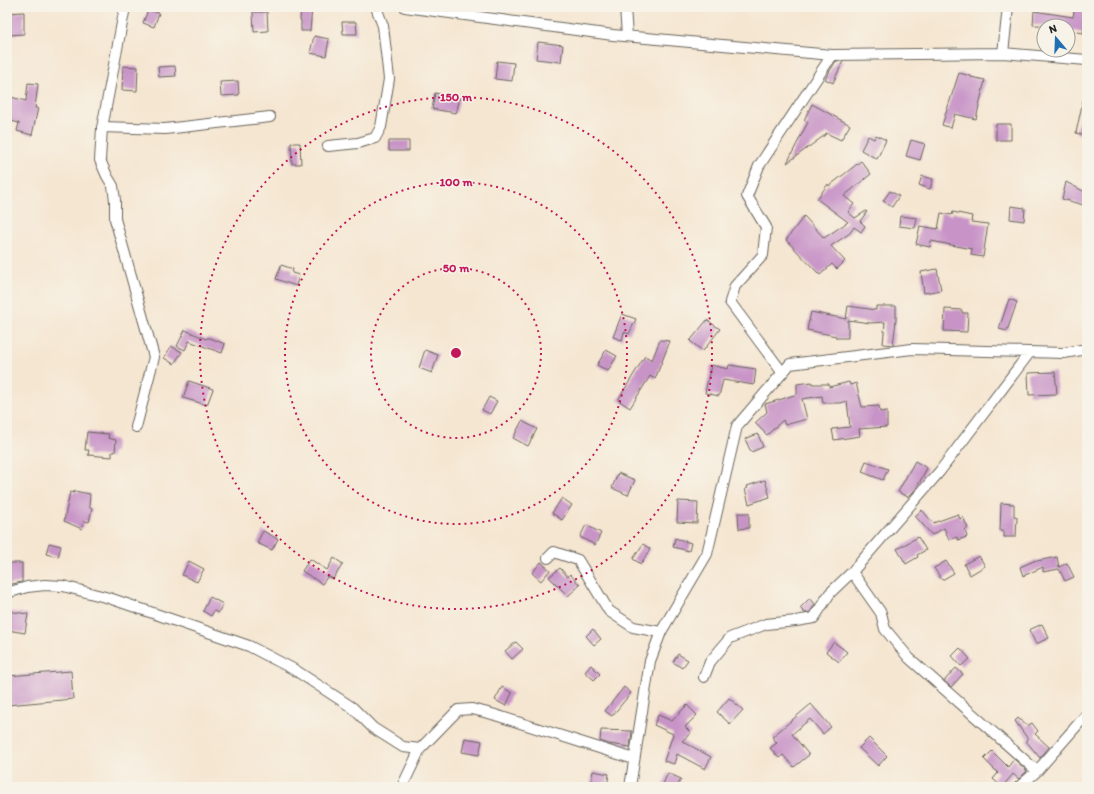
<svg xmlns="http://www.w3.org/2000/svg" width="1094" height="794" viewBox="0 0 1094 794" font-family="Itim,sans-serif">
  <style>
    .building { fill: #c894c7 }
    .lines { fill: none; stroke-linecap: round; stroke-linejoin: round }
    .minor-casing { stroke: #68635b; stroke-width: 12 }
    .minor { stroke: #fff; stroke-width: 10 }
    .ring { fill: none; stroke: #c2185b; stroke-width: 2; stroke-dasharray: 2 4 }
    .centre { fill: #c2185b; stroke: #f7f3e8; stroke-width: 2 }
    .ring-label { font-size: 12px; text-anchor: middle; font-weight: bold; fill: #c2185b; stroke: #f7f3e8; stroke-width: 3; stroke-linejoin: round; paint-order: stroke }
  </style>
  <rect width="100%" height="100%" fill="#f7f3e8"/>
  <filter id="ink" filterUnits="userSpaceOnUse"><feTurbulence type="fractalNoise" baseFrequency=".025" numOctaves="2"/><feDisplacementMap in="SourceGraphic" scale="8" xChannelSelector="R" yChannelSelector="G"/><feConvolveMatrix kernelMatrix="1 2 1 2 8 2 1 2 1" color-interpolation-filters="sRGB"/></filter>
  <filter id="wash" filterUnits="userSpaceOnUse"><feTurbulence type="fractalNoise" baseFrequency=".012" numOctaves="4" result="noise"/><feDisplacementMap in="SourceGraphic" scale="16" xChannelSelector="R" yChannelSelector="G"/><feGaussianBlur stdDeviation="0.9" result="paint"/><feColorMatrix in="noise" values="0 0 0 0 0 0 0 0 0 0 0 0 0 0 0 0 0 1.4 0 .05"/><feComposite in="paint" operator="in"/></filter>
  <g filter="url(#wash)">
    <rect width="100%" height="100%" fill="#f5e6d1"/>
    <g id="blocks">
      <path class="building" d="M301 7 312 8 310 31H301V20H300Z
        M1075 7H1087L1083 33 1068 30V26L1033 25 1034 11 1073 17Z
        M148 10 159 13 154 27 143 23Z
        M24 12V34L7 35V13Z
        M253 12H267L268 31 254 32Z
        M342 22H356L357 34H343Z
        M314 36 329 39 326 56 310 53Z
        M538 42 563 45 561 62 536 59Z
        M497 61 514 63 512 81 495 79Z
        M836 61H843L833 83 825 79Z
        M123 66 138 67 137 91 122 90Z
        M175 66 176 76 159 77 158 67Z
        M959 73 971 76V77L985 80 976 119 955 114 951 128 942 125Z
        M238 81 239 95 221 96 220 82Z
        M28 83 38 84 35 108H38L32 135 17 131 19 123 7 120V96L26 101Z
        M435 93 460 98 456 113 432 109Z
        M1083 100H1087V136L1076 133Z
        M812 104 850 125 841 140 826 133 825 135 787 163 808 122 804 120Z
        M996 124H1011V140H996Z
        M876 135 886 140 877 159 861 150 868 136 874 139Z
        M911 140 925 144 920 160 906 156Z
        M389 141H409V151H389Z
        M291 143H300L301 164H292Z
        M861 161 871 174 844 196 854 204 848 212 855 218 866 211 867 212 860 221 865 226 861 232 854 227 850 233 831 246 845 261 837 269 832 264 820 275 786 240 804 216 824 238 848 222 817 199 828 184 829 186Z
        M922 176 933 179 930 189 919 185Z
        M1066 182 1087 193V206L1062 199Z
        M890 191 899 196 892 207 883 201Z
        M1011 206 1025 208 1024 221 1010 219Z
        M953 212 972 216 971 222 988 224 983 257 971 255 972 249 931 241 930 247 916 244 920 226 938 229 941 213 952 215Z
        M900 216 917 218 915 228 899 226Z
        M281 265 293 269 292 273 299 275 296 286 276 279Z
        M937 269 941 290 924 293 921 272Z
        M1009 299 1017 302 1007 331 999 329Z
        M848 306 876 310V306H896V320L893 345 883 344 885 322 870 323 848 320V338H836V336L807 330 811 312 846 319Z
        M945 309 962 310V313H968L967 332 944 331Z
        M622 314 636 319 629 334 624 332 622 340 613 337Z
        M707 320 720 329 703 351 690 341Z
        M185 330 206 339 207 338H210L225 344 222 353 189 341 185 350 177 346Z
        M660 340 670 341 655 379 650 376 630 408 618 400 645 356 652 360Z
        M171 346 182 352 174 364 164 358Z
        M425 350 438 355 432 373 419 368Z
        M606 350 617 356 608 371 597 365Z
        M711 365 728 369 729 365 756 369 754 385 723 380 719 396 705 393Z
        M1055 372 1057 394 1029 395 1028 373Z
        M189 381 213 389 207 405 183 398Z
        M812 382V384H829V387L849 382 850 385 856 383 862 407 879 406 880 412 887 411V427L859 429 860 436 834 440 832 429 850 427 847 401 841 403H823L822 396 802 399 807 419 785 425 783 420 767 435 755 423 767 412 765 404 782 399 797 394V384Z
        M489 397 497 401 490 414 482 410Z
        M522 421 537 429 528 446 513 438Z
        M87 432 109 434 108 438 116 440 115 452H112V457L88 455 89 450H85Z
        M758 434 763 447 751 452 745 439Z
        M866 461 888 469 883 480 862 472Z
        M915 461 927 468 916 489 908 497 898 492Z
        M618 473 635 480 628 495 612 488Z
        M765 480 770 497 749 504 745 489 748 488 747 486Z
        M74 491 90 494 89 507 92 509 89 522 84 521 82 529 64 521 70 492 74 493Z
        M562 498 572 505 562 520 552 513Z
        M678 501 698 502 697 523 677 522Z
        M1001 503 1014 504V516L1017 517 1016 537H1004V531H1000Z
        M922 510 933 523 958 514 960 519 963 517 968 528 965 530 967 537 958 540 957 537 949 540 944 528 932 535 915 516Z
        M738 513H749V528L739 529Z
        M586 525 601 533 595 545 580 537Z
        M263 531 278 539 272 550 257 543Z
        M918 537 926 550 917 555 918 557 906 564 897 549Z
        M675 538 691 543 689 551 673 547Z
        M49 543 61 546 58 557 46 554Z
        M643 544 650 549 641 564 633 559Z
        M979 556 985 566 970 575 964 564Z
        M1057 557 1059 567 1067 563 1074 577 1065 581 1059 569 1043 572V567L1023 576 1020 567 1036 560V561Z
        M334 558 343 564 333 579 328 576 322 584 302 571 310 559 327 570Z
        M189 561 204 569 197 582 182 575Z
        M946 561 954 573 942 580 934 568Z
        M541 562 550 570 541 581 532 573Z
        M7 563H22V582L7 585Z
        M560 568 568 577 570 574 580 585 568 596 549 577Z
        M210 597 223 604 218 613 214 611 211 616 203 611Z
        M810 598 815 604 810 612 805 613 800 608Z
        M7 611 28 614 25 633 7 630Z
        M1042 624 1049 638 1036 644 1029 630Z
        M593 629 601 639 594 645 586 636Z
        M516 642 523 649 512 659 505 651Z
        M834 642 847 652 839 662 826 652Z
        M960 648 970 659 961 666 952 656Z
        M678 654 688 660 682 668 673 662Z
        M591 665 600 674 594 680 585 672Z
        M956 668 963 674 951 687 944 681Z
        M71 671 73 699 7 705V676Z
        M502 687 512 693 506 706 495 700Z
        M624 687 631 693 612 716 605 711Z
        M729 698 743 710 730 724 717 712Z
        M811 704 831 727 823 734 810 719 792 734 809 755 794 767 783 755 779 758 770 748 777 743 772 737Z
        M687 705 697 715 685 727 691 733 682 741 711 757 705 769 677 754 674 764 664 761 673 734 654 725 658 715 672 721Z
        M1018 718 1027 726 1032 723 1038 731 1035 734 1049 747 1040 758 1026 741 1028 739 1015 721Z
        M601 730 632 731 630 747 609 744 600 741Z
        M465 738 482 741 479 755 462 752Z
        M869 738 887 756 878 766 859 748Z
        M992 751 1008 767 1014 759 1027 771 1019 779 1013 774 1002 787 993 779 998 773 984 759Z
        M593 771 609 774 607 787H590Z
        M668 773 681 779 677 787H668L663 784Z"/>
    </g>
  </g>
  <g filter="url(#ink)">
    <use href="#blocks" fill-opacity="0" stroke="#68635b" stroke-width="1"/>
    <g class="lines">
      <defs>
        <path id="minor" d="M125 7 102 128 100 160 107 176 113 186 115 200V219L154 357 136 427
          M405 7 613 35 832 55 1003 53 1087 60
          M625 7 627 36
          M1003 53 1008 7
          M102 127 165 129 270 117
          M328 146 358 143 375 138 381 127 389 79 383 26 376 7
          M1030 352 940 471 852 572 881 613 885 629 909 658 1037 771
          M782 372 730 302 735 286 763 255 766 227 747 196 759 166 832 55
          M548 558 554 552 578 560 609 611 633 627 661 632
          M7 595 10 592 27 587 45 585 63 586 109 598 249 646 295 670 353 708 373 728 403 747 420 749 458 710 472 709 492 714 634 759
          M704 677 710 662 730 638 766 624 796 621 814 618 830 593 852 572
          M402 787 420 749
          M630 787 650 661 661 632 707 554 737 426 790 364 912 349 1064 353 1087 349
          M1019 787 1037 771 1087 714"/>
      </defs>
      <use href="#minor" class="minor-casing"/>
      <use href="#minor" class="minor"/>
    </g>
  </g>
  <g class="ring">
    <circle cx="456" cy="353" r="85"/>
    <circle cx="456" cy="353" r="171"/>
    <circle cx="456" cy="353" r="256"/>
  </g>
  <circle cx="456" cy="353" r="6" class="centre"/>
  <g class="ring-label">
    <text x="456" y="101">150 m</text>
    <text x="456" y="186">100 m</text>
    <text x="456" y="272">50 m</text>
  </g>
  <rect width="1094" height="794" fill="none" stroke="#f7f3e8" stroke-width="24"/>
  <g transform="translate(1056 38) rotate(341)"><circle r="19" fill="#f7f3e8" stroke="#9f9d96"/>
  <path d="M0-3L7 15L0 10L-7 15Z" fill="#1f6fb2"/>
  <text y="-6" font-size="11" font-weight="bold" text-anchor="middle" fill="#1c1c1c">N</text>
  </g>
</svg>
